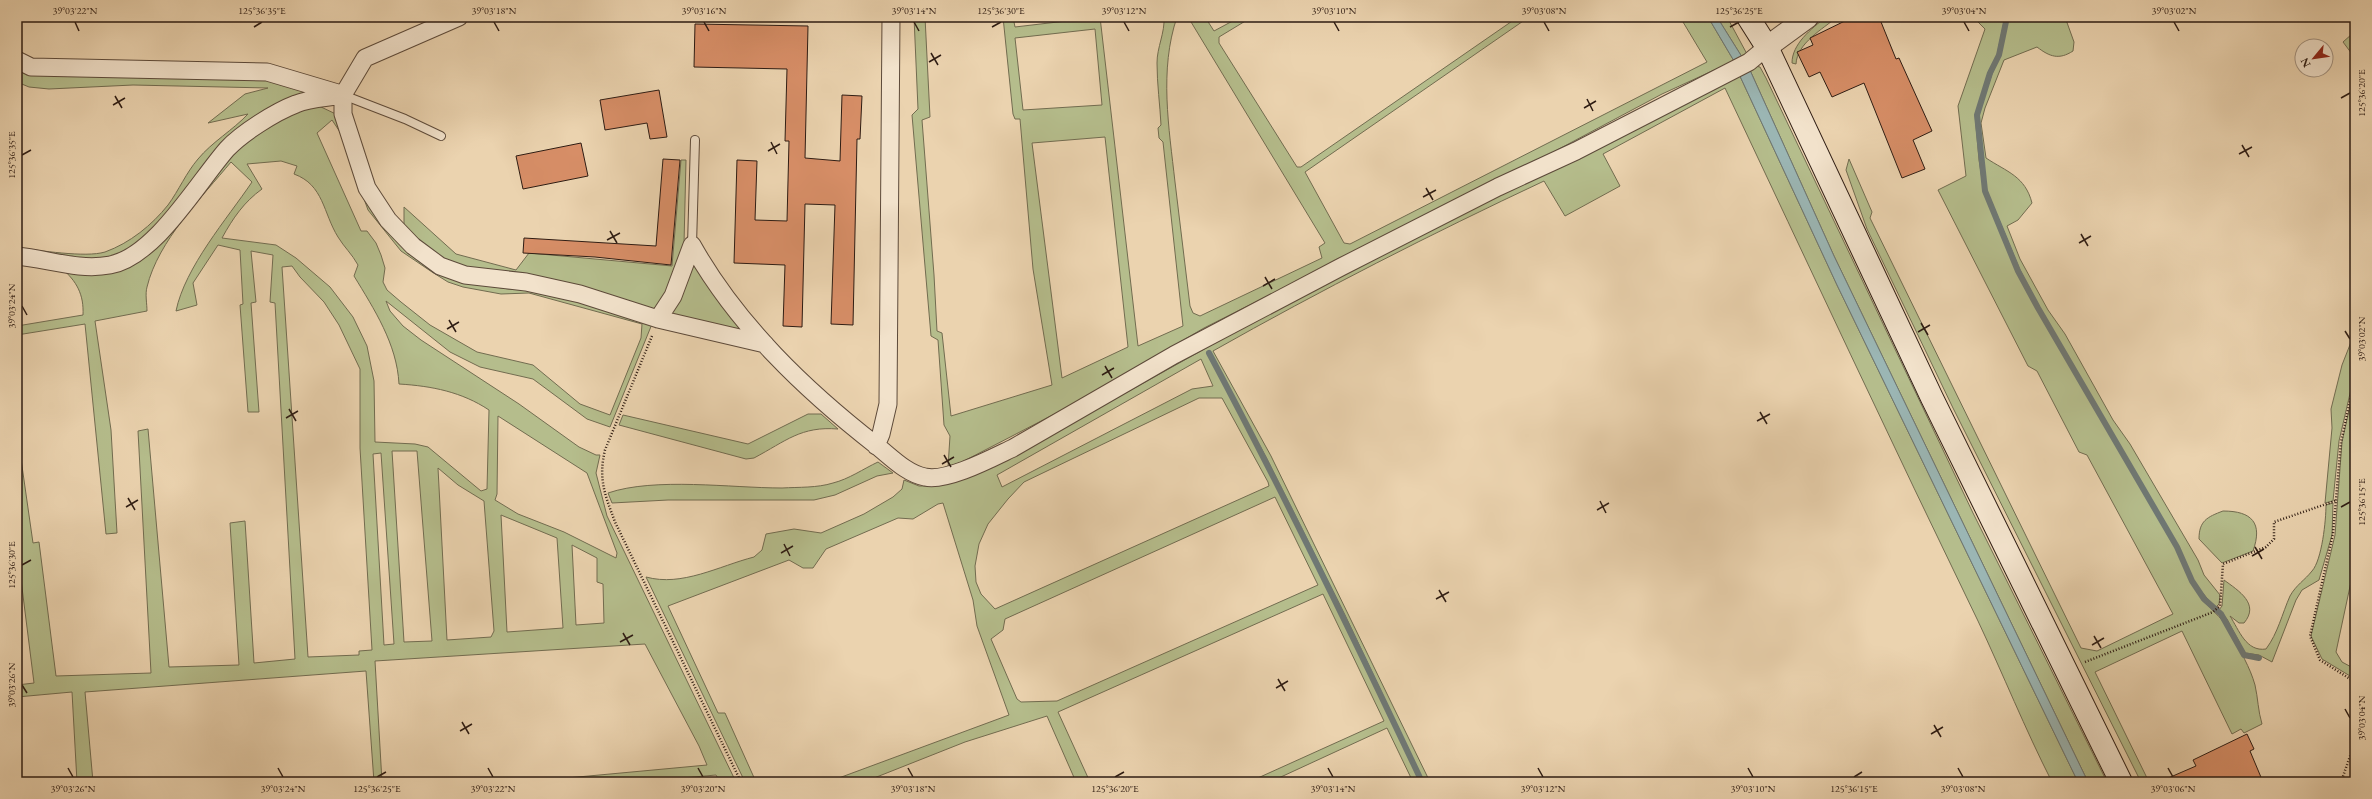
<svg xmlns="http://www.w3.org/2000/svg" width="2372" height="799" viewBox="0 0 2372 799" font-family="'EB Garamond',serif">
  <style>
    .green { fill: #b5bd8c; stroke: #726c50; fill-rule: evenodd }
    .water { fill: #9bb6b4; stroke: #6f7874 }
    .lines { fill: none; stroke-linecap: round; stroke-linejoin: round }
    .stream { stroke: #6f7874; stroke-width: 6 }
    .building { fill: #d78e67; stroke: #2e1c13 }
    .service-casing { stroke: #5d4a3a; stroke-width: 10 }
    .minor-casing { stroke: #5d4a3a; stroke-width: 19 }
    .tertiary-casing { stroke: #5d4a3a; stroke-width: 23 }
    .secondary-casing { stroke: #2e1c13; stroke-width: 24 }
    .path { stroke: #2e1c13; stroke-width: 2.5; stroke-dasharray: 1 2; stroke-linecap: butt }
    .service { stroke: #f2e2cb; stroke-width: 8 }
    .minor { stroke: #f2e2cb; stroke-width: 17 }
    .tertiary { stroke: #f2e2cb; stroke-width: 21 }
    .secondary { stroke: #f2e2cb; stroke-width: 22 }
    .ticks { fill: none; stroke: #2e1c13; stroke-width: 1.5 }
    .neatline { fill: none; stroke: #2e1c13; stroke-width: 1.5 }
    .ticks-label { font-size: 10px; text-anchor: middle; fill: #2e1c13 }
  </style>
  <rect width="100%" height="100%" fill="#ebd3af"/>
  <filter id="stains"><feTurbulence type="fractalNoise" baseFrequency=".005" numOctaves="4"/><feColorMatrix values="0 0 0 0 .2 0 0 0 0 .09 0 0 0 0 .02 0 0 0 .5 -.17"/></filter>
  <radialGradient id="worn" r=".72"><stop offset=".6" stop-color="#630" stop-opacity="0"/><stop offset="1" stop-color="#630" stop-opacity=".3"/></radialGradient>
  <path class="green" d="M914 17H925L930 117 922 120 934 275 937 331 942 333 951 416 1052 385 1033 269 1020 119H1015L1013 114 1003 17H1013L1015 27 1100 17 1138 346 1183 326 1163 142 1159 138 1158 128 1161 125C1160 105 1157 84 1157 63 1157 47 1165 33 1164 17H1177C1159 70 1169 128 1175 182 1180 223 1185 265 1190 306L1193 313 1200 316 1322 258 1319 247 1325 243 1188 17H1205L1214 31 1240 17H1252L1219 37V43L1297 167H1301L1518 17H1529L1305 172 1344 243 1350 244 1707 62 1680 17H1708L1734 61 1662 94 1544 157 1204 328 1072 405 962 462 948 467 950 436 944 425 938 340 931 336 912 115 918 109ZM1095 29 1102 105 1023 110 1015 38ZM1105 137 1128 347 1062 378 1032 143Z
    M1717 17H1727L1747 54 1742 57Z
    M1826 17H1837C1823 29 1797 43 1796 64L1792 63C1792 44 1811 29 1826 17Z
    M1973 17H2005L1997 55 1975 115 1979 160 1984 192 2017 272 2037 309 2176 548C2184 566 2191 584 2203 600 2213 612 2225 620 2232 635 2240 651 2250 667 2255 685 2258 698 2258 711 2262 724L2244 733 2241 729 2232 734 2182 631 2095 672 2148 780 2141 782 1953 408 1867 229 1846 170 1849 159 1872 212 1870 218 2081 648 2097 651 2173 614 2087 455 2079 452 2037 371 2028 366 1938 190 1966 176 1958 106 1985 29Z
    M2008 17H2065L2074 42 2073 51C2059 60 2050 57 2037 47L2004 60 1985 108 1981 123 1986 158C2007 172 2025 176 2032 203L2018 220 2007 226 2020 259 2048 310 2065 334 2113 420 2130 444 2198 560 2204 575 2220 595 2219 604 2215 608 2193 581 2179 547 2040 308 2020 270 1987 191 1982 160 1978 115 1992 74 2000 56Z
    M2352 34 2355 35V58L2343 42Z
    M1755 66 1760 67 1766 78 1973 513 2107 782H2088L1834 256 1749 68Z
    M17 70 33 75 269 76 323 90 281 105 130 251 96 261 17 251V248C39 250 85 258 105 252 130 243 152 225 168 205 179 190 186 173 198 159 212 142 233 130 248 114L208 123 245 94 268 88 133 85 49 89 29 87 17 82Z
    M1739 74 1837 285 2078 782H2052C2025 729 2003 674 1978 621 1892 444 1809 266 1725 88L1603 154 1620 186 1565 216 1544 181C1431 234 1321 290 1213 351L1271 456 1430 782H1424L1345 615 1266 457 1208 351 1343 617 1421 782H1413L1387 728 1270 782H1249L1384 721 1323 594 1058 712 1090 782H1076L1047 716 965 742 864 782H828L1009 715 977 626 973 600 943 503 938 504 913 519 898 518 826 549 813 568H803L789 560 668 606 718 713H725L756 782H745L646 577C682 587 719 566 754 557L762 550 766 534 794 529 821 533 864 514 893 497 902 489 904 480 919 486H934L1025 449 1294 299ZM1201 359 1213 386 1192 389 1002 487 997 475ZM1199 398H1222L1268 482 1269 486 995 609 981 594 976 582 975 566 979 544 988 524 1008 499 1024 482ZM1275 497 1318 585 1057 701 1021 702 1017 699 991 639 1003 630 1005 619Z
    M319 106 340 116 385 221 468 283 509 289 529 288 612 310 652 324 610 427 587 419 533 379 480 367 450 352 386 301 390 311 403 326 421 340 519 404 579 447 596 455H600L596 473 607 516 736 782H720L716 775 639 782H524L707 765 699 746 645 644 375 661 382 782H374L366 671 85 692 93 782H77L72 692 17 697V685L34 683 17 548V445H19L33 543 39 542 56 676 151 673 138 431 148 429 169 667 239 665 230 523 245 521 254 663 295 659 275 303 270 302 273 255 251 251 256 302 251 303 259 412H248L240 305 243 304 240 250 218 245 193 283 197 305 176 311C185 267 227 219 252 182L231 162C202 197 158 241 147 287 145 294 147 304 147 311L95 321 111 430 117 533 106 534 85 324 17 335V326L83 315C84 295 77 281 61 268L113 270 244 141 282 114ZM332 120 340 132 368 210 401 251 432 272 448 282 463 287 501 294 529 293 642 324 641 338 610 415 580 404 533 365 477 352 430 325 401 302 387 290 383 282 385 268 381 255 376 243 367 231H361L317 133ZM281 161 297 166 294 174C324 185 323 213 338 237 344 247 352 254 358 265L354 276C374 309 397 344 399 384 432 386 462 392 489 410L487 489 481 491 428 447 415 444 375 442 374 381 367 346 353 317 330 287 296 258 276 245 222 238C233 218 244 202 262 189L247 164ZM292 266 300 277 324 302 339 325 360 369V448L372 650 359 651V655L308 657 282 267ZM498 416 587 473 617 553 616 558 564 532 518 514 495 500 497 494ZM392 451H417L432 641 404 642ZM381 453 394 644 384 645 373 454ZM438 468 458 485 484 501 494 631 491 637 447 640ZM501 515 557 538 563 628 507 632ZM572 545 597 558V582L603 584 604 623 576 625Z
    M681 160H686L684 244 677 273 656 310 465 268C441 259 424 246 404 228V207L456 254 516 270 529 253 672 266Z
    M692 256 750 337 676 316 672 312Z
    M2355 332V372L2339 441 2333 501 2325 503 2332 428 2331 409 2342 365Z
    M2355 383V563L2336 652 2342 662 2355 669V679L2322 659 2311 636 2335 535 2342 442Z
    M808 414H821L838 429C801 426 786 441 754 458L746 459 619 425 623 415 748 444Z
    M878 462 893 473 877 476 835 495 814 500H668L612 503 608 493C655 477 731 488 782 488 799 487 817 488 833 483 849 479 863 469 878 462Z
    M2333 503 2332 535 2319 580 2302 590 2296 600 2272 662 2259 655 2245 653 2227 619 2219 610 2222 606 2224 580C2239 591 2260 604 2244 623H2239L2230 616C2239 630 2246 652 2266 649 2278 633 2282 614 2290 596 2296 585 2305 580 2312 571 2322 560 2326 520 2326 505Z
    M2223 511C2252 511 2263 523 2253 551L2222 563 2199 539C2199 521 2207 517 2223 511Z"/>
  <path class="water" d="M1708 17H1717L1742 57 1734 61Z
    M1749 68 1834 256 2088 782H2078L1837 285 1739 74Z"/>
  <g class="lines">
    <path class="stream" d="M2007 17 1999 55 1990 73 1977 115 1985 191 2018 271 2038 308 2177 547 2192 581 2204 599 2221 614 2244 655 2259 658
      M1209 353C1284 494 1354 638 1422 782"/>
  </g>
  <path class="building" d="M1853 17H1879L1896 59 1899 58 1932 131 1913 140 1925 169 1902 178 1864 83 1832 97 1820 72 1809 77 1797 52 1813 45 1810 38Z
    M695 24 808 26 805 158 840 161 842 95 862 96 860 139H857L853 325 831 324 835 205 805 204 802 327 783 326 785 265 734 263 737 160 757 161 755 220 787 221 789 141H785L787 69 694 67Z
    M659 90 667 137 650 139 647 123 605 130 600 100Z
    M581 143 588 176 523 189 516 156Z
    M663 159 680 160 671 265 595 257 523 253 524 238 656 246Z
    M2247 734 2254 749 2250 751 2263 782H2159L2196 766 2193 760Z"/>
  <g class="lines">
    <defs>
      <path id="service" d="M343 95 405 119 441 136
        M692 245 695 140"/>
      <path id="minor" d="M459 17 365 58 343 95V114L367 188 388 220 413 246 440 266 465 275 526 282 580 294 658 319 765 344
        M17 60 31 67 267 72 341 94
        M17 256C48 259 79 271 110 265 155 257 198 182 227 149 242 133 275 112 296 104 310 98 328 98 343 95
        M658 319 673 296 692 245C737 325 805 390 877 446 891 457 907 474 925 477 947 482 992 458 1013 448L1174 355 1341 267 1498 187 1576 151 1749 62 1767 47
        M876 446 881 434 888 404 891 17"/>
      <path id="tertiary" d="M1767 47 1808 17"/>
      <path id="secondary" d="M1748 17 1767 47 1932 398 2121 782"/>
    </defs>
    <use href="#service" class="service-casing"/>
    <use href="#minor" class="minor-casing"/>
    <use href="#tertiary" class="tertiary-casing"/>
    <use href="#secondary" class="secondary-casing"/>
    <path class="path" d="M652 336 605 450C598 479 605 495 615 522L741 782
      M2355 378 2341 442 2333 534 2310 636 2320 660 2355 682
      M2085 662 2213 612 2220 606 2223 564 2266 547 2274 539V522L2335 501
      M2341 782 2355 742"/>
    <use href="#service" class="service"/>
    <use href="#minor" class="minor"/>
    <use href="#tertiary" class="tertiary"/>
    <use href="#secondary" class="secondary"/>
  </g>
  <path class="ticks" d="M75 22 79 31M494 22 499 31M704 22 709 31M914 22 919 31M1124 22 1129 31M1334 22 1339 31M1544 22 1549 31M1964 22 1969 31M2174 22 2179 31M254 27 262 22M992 27 1001 22M1730 27 1739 22M931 53 938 65M929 62 941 55M115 96 122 108M2341 98 2350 93M1587 99 1593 111M113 105 125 98M1584 108 1596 101M771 142 777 154M2242 145 2249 157M768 151 780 144M2239 154 2252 147M22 155 31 150M1426 188 1433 200M1423 197 1436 190M610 231 617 243M2081 234 2088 246M607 240 620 233M2079 243 2091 236M1265 277 1272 289M1263 286 1275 279M22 306 27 315M449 320 456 332M1921 323 1928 335M447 329 459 322M2345 331 2350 339M1918 332 1930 325M1105 366 1112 378M1102 375 1114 368M289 409 296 421M1760 412 1767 424M286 418 298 411M1757 421 1770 414M944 455 951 467M942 464 954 457M128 498 135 510M1600 501 1606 513M126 507 138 500M2341 507 2350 502M1597 510 1609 503M784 544 790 556M2255 547 2262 559M781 553 793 546M2252 556 2264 549M22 565 31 560M1439 590 1446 602M1436 599 1449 592M623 633 630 645M2094 636 2101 648M620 642 633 635M2092 645 2104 638M1278 679 1285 691M22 685 27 693M1276 688 1288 681M2345 709 2350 718M462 722 469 734M1934 725 1941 737M460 731 472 724M1931 734 1943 727M68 768 73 777M278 768 283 777M488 768 493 777M698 768 703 777M908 768 913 777M1328 768 1333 777M1538 768 1543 777M1748 768 1753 777M1958 768 1963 777M2168 768 2173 777M377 777 386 772M1115 777 1124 772M1854 777 1862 772"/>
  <rect width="2372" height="799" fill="none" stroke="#ebd3af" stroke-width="44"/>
  <g transform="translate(2314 58) rotate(241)"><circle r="19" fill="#f2e2cb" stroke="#a49381"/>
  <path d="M0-3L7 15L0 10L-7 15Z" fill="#8f2418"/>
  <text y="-6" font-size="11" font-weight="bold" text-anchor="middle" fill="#2e1c13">N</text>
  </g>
  <rect x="22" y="22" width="2328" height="755" class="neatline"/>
  <g class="ticks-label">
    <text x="75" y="14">39°03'22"N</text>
    <text x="262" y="14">125°36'35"E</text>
    <text x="494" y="14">39°03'18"N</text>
    <text x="704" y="14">39°03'16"N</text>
    <text x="914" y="14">39°03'14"N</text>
    <text x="1001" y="14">125°36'30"E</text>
    <text x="1124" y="14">39°03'12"N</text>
    <text x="1334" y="14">39°03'10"N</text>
    <text x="1544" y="14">39°03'08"N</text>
    <text x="1739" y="14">125°36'25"E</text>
    <text x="1964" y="14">39°03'04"N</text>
    <text x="2174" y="14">39°03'02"N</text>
    <text transform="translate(2361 93) rotate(-90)" y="4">125°36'20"E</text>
    <text transform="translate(11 155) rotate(-90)" y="4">125°36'35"E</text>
    <text transform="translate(11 306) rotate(-90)" y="4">39°03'24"N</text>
    <text transform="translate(2361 339) rotate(-90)" y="4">39°03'02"N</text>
    <text transform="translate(2361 502) rotate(-90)" y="4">125°36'15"E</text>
    <text transform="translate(11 565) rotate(-90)" y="4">125°36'30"E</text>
    <text transform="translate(11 685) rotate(-90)" y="4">39°03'26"N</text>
    <text transform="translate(2361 718) rotate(-90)" y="4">39°03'04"N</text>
    <text x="73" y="792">39°03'26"N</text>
    <text x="283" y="792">39°03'24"N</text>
    <text x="377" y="792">125°36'25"E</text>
    <text x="493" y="792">39°03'22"N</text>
    <text x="703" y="792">39°03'20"N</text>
    <text x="913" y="792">39°03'18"N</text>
    <text x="1115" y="792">125°36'20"E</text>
    <text x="1333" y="792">39°03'14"N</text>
    <text x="1543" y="792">39°03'12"N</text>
    <text x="1753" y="792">39°03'10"N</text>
    <text x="1854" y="792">125°36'15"E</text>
    <text x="1963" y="792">39°03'08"N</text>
    <text x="2173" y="792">39°03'06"N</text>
  </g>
  <rect width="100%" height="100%" filter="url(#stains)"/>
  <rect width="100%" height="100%" fill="url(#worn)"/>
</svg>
